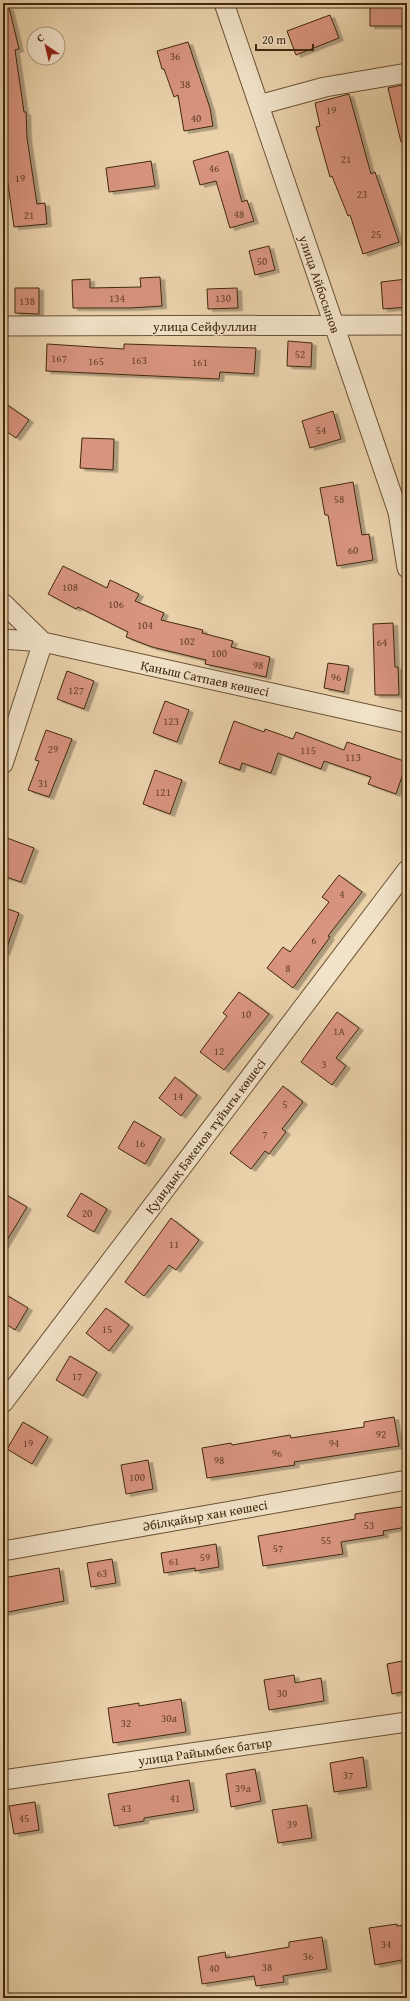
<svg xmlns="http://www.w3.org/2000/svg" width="410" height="2001" viewBox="0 0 410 2001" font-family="'Gentium Book Plus',serif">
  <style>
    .building { fill: #d8947f; stroke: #41280d; filter: url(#shadow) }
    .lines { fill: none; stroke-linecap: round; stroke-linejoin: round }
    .minor-casing { stroke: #6b5234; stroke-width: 21 }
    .minor { stroke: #f1e2c8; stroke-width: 19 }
    .labels { text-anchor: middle; stroke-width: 3; stroke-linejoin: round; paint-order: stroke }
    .number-label { font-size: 11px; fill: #67432a }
    .street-label { font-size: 13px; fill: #41280d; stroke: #f1e2c8 }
  </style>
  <defs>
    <filter id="shadow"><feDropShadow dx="4.5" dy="2.5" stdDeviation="0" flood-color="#0004"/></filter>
  </defs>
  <rect width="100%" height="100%" fill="#ead2ab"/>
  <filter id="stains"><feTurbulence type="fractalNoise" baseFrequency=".005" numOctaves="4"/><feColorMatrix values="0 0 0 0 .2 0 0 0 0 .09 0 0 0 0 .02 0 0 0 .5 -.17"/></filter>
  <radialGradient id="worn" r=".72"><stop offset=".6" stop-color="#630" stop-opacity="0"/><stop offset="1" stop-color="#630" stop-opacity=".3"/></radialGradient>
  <path class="building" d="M370 3H406V26H370Z
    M9 7 19 49 15 50 24 112H26L27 138 37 204 45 203 47 224 14 227 3 149V8Z
    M330 15 339 38 296 55 287 31Z
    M188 42 210 108 213 126 184 131 178 95 174 97 164 69H162L157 51Z
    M407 84V141L401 142 388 88Z
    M349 94 371 174 375 172 399 242 363 254 350 215 348 216 332 176 330 177 316 127 320 126 315 103Z
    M228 151 242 202 247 200 254 221 230 228 216 181 200 185 193 161Z
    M151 161 155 186 109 192 106 168Z
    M269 246 275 270 255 275 249 251Z
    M160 277 162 306 130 308H73L72 280 90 279V288L141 287 140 278Z
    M407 279V307L383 309 381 282Z
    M15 288H39V314L15 313Z
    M237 288 238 308 208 309 207 289Z
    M288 341 312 343 311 367 287 366Z
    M47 344 124 349V344L256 348 254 374 220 372 219 379 46 371Z
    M3 402 29 420 16 438 3 429Z
    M333 411 341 439 310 448 302 421Z
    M82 438 114 439 113 470 80 468Z
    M353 482 362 535 369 534 373 560 337 566 328 515H325L320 488Z
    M63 566 107 588 110 580 139 594 135 601 164 613 161 620 203 630 202 633 233 641 231 647 270 657 266 677 205 664 206 660 152 647 126 637 128 632 78 607 76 609 48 594Z
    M393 623 395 667H398L399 695H375L373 624Z
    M328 663 349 666 344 692 324 688Z
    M67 671 94 681 84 709 57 699Z
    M165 701 189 710 177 742 153 733Z
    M234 721 264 732 265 729 293 739 296 732 344 750 347 742 407 762 396 794 368 784 371 777 324 761 321 769 278 753 271 773 242 763 240 770 219 763Z
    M46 730 72 739 49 797 28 790 39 761 35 760Z
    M155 770 182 780 170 814 143 804Z
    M7 838 34 848 21 882 3 876V848Z
    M339 875 362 892 328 936 330 937 293 988 267 968 283 947 290 952 329 902 322 897Z
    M3 907 19 913 5 953 3 952Z
    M239 992 269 1014 224 1070 200 1052 227 1016 223 1013Z
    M337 1012 359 1028 336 1058 346 1066 332 1085 301 1062Z
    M175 1077 197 1095 181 1116 159 1098Z
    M283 1086 303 1102 282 1129 286 1132 269 1154 265 1151 251 1169 230 1153Z
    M134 1121 161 1137 145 1164 118 1148Z
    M3 1193 27 1207 3 1247Z
    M81 1193 107 1209 94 1232 67 1216Z
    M171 1218 199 1240 176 1270 169 1265 144 1296 125 1282Z
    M3 1293 28 1308 15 1330 3 1322Z
    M106 1308 129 1325 109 1351 86 1333Z
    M70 1356 97 1372 83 1396 56 1380Z
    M394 1417 399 1446 294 1462 295 1465 207 1478 202 1448 231 1443 232 1445 290 1435 291 1438 364 1427V1422Z
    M23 1422 48 1437 32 1464 7 1449Z
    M148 1460 153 1489 126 1494 121 1465Z
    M407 1506V1527L383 1531 384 1535 341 1542 343 1554 263 1566 258 1536 355 1519V1514Z
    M216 1544 219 1567 195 1571V1568L164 1573 161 1553Z
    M112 1559 116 1583 91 1587 87 1563Z
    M59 1568 64 1601 3 1613V1578Z
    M407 1660V1691L392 1694 387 1664Z
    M294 1675 295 1683 321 1678 324 1701 269 1710 264 1680Z
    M181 1699 186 1732 113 1743 108 1708 139 1703V1706Z
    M363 1757 367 1787 334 1792 330 1763Z
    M255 1769 261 1801 231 1807 226 1774Z
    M189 1780 194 1810 144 1818V1821L114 1826 108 1794Z
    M35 1802 39 1830 14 1834 9 1806Z
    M307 1805 312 1838 278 1843 272 1810Z
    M397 1924V1926L407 1925V1959L375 1965 369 1928Z
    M322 1937 327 1969 283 1976 284 1982 256 1986 254 1976 202 1984 198 1957 225 1952 226 1958 289 1947V1942Z"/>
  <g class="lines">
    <defs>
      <path id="minor" d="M224 3 398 512 407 568
        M259 105 325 87 407 73
        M3 326 407 325
        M3 603 43 642 3 764
        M3 639 43 642 407 723
        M3 1403 407 870
        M3 1551 407 1480
        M3 1780 407 1722"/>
    </defs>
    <use href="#minor" class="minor-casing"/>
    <use href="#minor" class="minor"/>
  </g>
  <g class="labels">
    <g class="number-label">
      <text x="175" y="60">36</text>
      <text x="185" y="88">38</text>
      <text x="331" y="114">19</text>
      <text x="196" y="122">40</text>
      <text x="346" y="163">21</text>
      <text x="214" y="172">46</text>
      <text x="20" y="182">19</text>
      <text x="362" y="198">23</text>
      <text x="239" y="218">48</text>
      <text x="29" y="219">21</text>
      <text x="376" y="238">25</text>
      <text x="262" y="265">50</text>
      <text x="117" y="302">134</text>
      <text x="223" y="302">130</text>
      <text x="27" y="305">138</text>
      <text x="300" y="358">52</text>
      <text x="59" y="362">167</text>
      <text x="139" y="364">163</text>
      <text x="96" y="365">165</text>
      <text x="200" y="366">161</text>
      <text x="321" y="434">54</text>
      <text x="339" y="503">58</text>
      <text x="353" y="554">60</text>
      <text x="70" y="591">108</text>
      <text x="116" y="608">106</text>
      <text x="145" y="629">104</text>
      <text x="187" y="645">102</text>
      <text x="382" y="646">64</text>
      <text x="219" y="657">100</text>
      <text x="258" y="669">98</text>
      <text x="336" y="681">96</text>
      <text x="76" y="694">127</text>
      <text x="171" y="725">123</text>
      <text x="53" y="753">29</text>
      <text x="308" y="754">115</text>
      <text x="353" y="761">113</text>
      <text x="43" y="787">31</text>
      <text x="163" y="796">121</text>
      <text x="342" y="898">4</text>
      <text x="314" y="944">6</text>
      <text x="288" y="972">8</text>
      <text x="246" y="1018">10</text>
      <text x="339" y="1035">1А</text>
      <text x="219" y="1055">12</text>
      <text x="324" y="1068">3</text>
      <text x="178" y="1100">14</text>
      <text x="285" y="1108">5</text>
      <text x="265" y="1138">7</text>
      <text x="140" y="1147">16</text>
      <text x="87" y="1217">20</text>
      <text x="174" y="1248">11</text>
      <text x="107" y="1333">15</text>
      <text x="77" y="1380">17</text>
      <text x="381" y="1438">92</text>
      <text x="28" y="1447">19</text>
      <text x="334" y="1447">94</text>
      <text x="277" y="1457">96</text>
      <text x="219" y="1464">98</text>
      <text x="137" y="1481">100</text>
      <text x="369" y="1529">53</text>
      <text x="326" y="1544">55</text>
      <text x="278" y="1552">57</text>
      <text x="205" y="1561">59</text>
      <text x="174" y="1565">61</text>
      <text x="102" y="1577">63</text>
      <text x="282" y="1697">30</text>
      <text x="169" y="1722">30а</text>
      <text x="126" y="1727">32</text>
      <text x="348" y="1779">37</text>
      <text x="243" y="1792">39а</text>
      <text x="175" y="1802">41</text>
      <text x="126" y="1812">43</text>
      <text x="24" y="1822">45</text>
      <text x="292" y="1828">39</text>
      <text x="386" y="1948">34</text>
      <text x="308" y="1960">36</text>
      <text x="267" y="1971">38</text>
      <text x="214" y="1972">40</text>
    </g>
    <g class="street-label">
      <text transform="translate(320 284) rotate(71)" y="5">улица Айбосынов</text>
      <text x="205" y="331">улица Сейфуллин</text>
      <text transform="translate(205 678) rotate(12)" y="5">Қаныш Сатпаев көшесі</text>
      <text transform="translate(205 1136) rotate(-53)" y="5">Қуандық Бәкенов тұйығы көшесі</text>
      <text transform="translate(205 1515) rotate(-10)" y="5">Әбілқайыр хан көшесі</text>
      <text transform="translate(205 1751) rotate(-8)" y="5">улица Райымбек батыр</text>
    </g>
  </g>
  <rect width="410" height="2001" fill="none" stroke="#ead2ab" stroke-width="16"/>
  <rect x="4" y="4" width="402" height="1993" fill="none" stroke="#41280d" stroke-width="2"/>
  <rect x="8" y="8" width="394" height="1985" fill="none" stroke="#41280d"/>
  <g transform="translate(46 46) rotate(325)"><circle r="19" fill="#f1e2c8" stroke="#ab987d"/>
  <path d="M0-3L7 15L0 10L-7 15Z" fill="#8f2418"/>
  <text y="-6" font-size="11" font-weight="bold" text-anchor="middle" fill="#41280d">С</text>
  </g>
  <path d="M256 44v6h57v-6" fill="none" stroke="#41280d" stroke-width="2"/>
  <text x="262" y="44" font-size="12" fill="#41280d" stroke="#f1e2c8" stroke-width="3" paint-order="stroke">20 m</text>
  <rect width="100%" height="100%" filter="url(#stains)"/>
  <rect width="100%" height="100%" fill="url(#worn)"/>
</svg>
